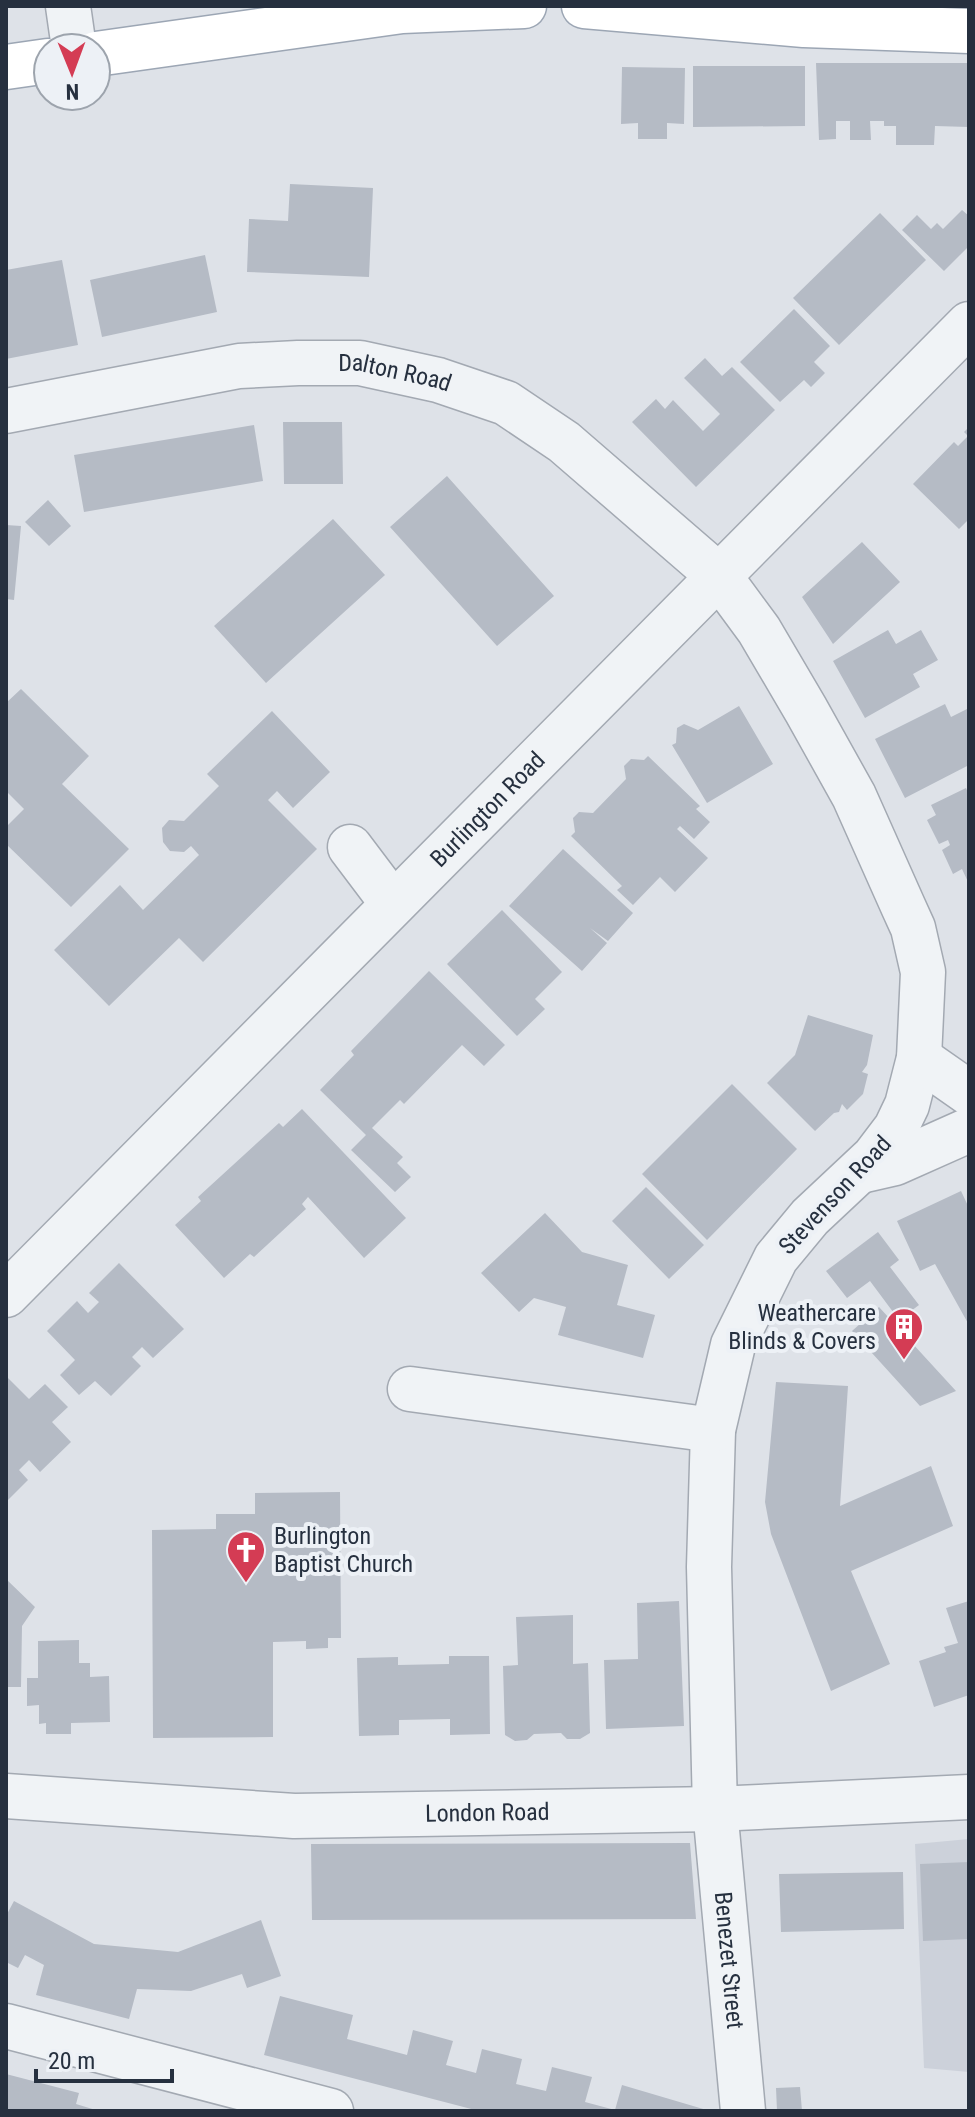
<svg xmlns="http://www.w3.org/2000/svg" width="975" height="2117" viewBox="0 0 975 2117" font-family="'Roboto Condensed',sans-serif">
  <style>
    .built { fill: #ccd1da }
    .building { fill: #b5bbc5 }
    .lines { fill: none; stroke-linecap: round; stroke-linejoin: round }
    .minor-casing { stroke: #a3a9b2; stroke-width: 47 }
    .major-casing { stroke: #9ca6b4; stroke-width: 47 }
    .minor { stroke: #f0f3f6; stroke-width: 44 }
    .major { stroke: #fff; stroke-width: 44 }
    .labels { text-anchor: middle; stroke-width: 8; stroke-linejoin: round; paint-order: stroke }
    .street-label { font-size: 24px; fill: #26303f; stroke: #edf1f6 }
    .poi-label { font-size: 24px; fill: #26303f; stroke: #edf1f6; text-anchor: end }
  </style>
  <rect width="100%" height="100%" fill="#dee2e8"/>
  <path class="built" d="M969 1839V2072L924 2068 915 1844Z"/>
  <path class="building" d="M816 63H969V127L935 126 934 145H896V126H884V121H870L871 140H850V121H836V139L819 140Z
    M693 66H805V126L693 127Z
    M622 67 685 68 684 124 667 123V139H638V123L621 124Z
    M290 184 373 188 369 277 247 272 249 219 288 221Z
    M962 210 969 216V246L944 271 902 230 917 215 931 229 937 223 943 229Z
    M880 213 926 260 839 345 793 298Z
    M205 255 217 312 102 337 90 280Z
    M62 260 78 345 6 359V270Z
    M794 309 830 346 814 362 825 373 811 387 804 380 780 402 740 362Z
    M705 358 722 376 732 367 775 410 696 487 632 422 656 399 665 409 673 400 703 431 720 414 684 378Z
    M283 422H342L343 484H284Z
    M254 425 263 481 84 512 74 455Z
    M969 427V519L959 529 913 484 954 442 958 446 968 436 964 432Z
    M447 476 554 596 497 646 390 527Z
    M48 500 71 526 49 546 25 522Z
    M333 519 385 575 266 683 214 626Z
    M6 525 21 526 14 600 6 599Z
    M862 542 900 582 833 644 802 597Z
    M888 630 896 644 921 630 938 660 913 674 920 687 865 718 833 661Z
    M21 689 89 756 62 784 129 849 71 907 6 844V827L24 809 6 791V703Z
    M945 704 951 717 969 708V765L905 798 875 739Z
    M739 706 773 764 707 803 672 745 676 743 677 728 684 724 698 730Z
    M272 711 330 772 293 808 277 791 268 800 317 849 203 962 179 938 109 1006 54 950 120 885 143 910 199 855 191 846 184 852 170 851 163 842 162 828 169 820 184 821 219 786 207 774Z
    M648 756 700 806 696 809 710 822 694 839 680 826 677 829 708 858 675 892 660 877 633 905 617 890 622 886 571 836 575 832 573 818 579 812 593 813 626 779 624 766 631 759 644 760Z
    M966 788 969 795V884L962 869 953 874 942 850 950 845 948 840 939 844 927 820 936 815 931 805Z
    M563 849 633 913 608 941 590 928 607 943 582 971 509 906Z
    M502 910 562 972 535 999 545 1009 517 1036 447 964Z
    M429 971 505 1045 484 1066 462 1045 404 1104 400 1100 372 1128 403 1157 397 1163 411 1177 395 1192 351 1150 366 1135 320 1090 354 1055 351 1051Z
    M808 1015 873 1035 867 1065 862 1072 868 1074 863 1094 847 1110 842 1104 839 1112 834 1113 815 1131 767 1083 795 1055Z
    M732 1084 797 1149 707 1240 642 1174Z
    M302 1109 406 1218 364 1258 308 1197 302 1204 306 1209 254 1257 250 1254 224 1278 175 1225 201 1201 198 1197 279 1123 283 1127Z
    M646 1187 704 1245 669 1279 612 1221Z
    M961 1191 969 1208V1325L935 1264 920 1271 897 1221Z
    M545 1213 582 1252 628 1265 617 1305 655 1315 643 1358 558 1335 566 1307 534 1298 519 1312 481 1273Z
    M878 1232 899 1260 890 1267 919 1305 899 1320 870 1281 847 1298 826 1271Z
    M119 1263 184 1329 153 1358 142 1347 132 1357 141 1366 111 1396 95 1381 79 1395 60 1375 75 1360 47 1331 77 1301 88 1313 99 1302 89 1293Z
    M879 1307 956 1391 920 1406 852 1331Z
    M6 1376 29 1399 45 1384 68 1407 52 1422 71 1442 40 1472 29 1460 19 1470 28 1480 6 1502Z
    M776 1382 848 1386 840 1506 931 1466 953 1526 851 1571 890 1664 831 1691 771 1534 765 1502Z
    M340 1492 341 1638H328V1648L306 1649V1641L273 1642V1737L153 1738 152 1530 216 1529V1514H255V1493Z
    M6 1579 35 1607 22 1626 21 1687H6Z
    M679 1601 684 1726 606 1729 604 1660 638 1659 637 1603Z
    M969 1601V1695L934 1707 919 1661 946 1652 944 1647 958 1643 946 1608Z
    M573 1615V1664L588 1663 590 1733 580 1739H567L561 1733 534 1734 527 1740 515 1741 505 1735 503 1666 518 1665 516 1617Z
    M79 1640V1663H90V1677L109 1676 110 1722 71 1723V1734H46V1723L39 1724V1705L27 1706V1678H38V1641Z
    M449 1656H489L490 1734 450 1735V1719L399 1720V1735L359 1736 357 1658 398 1657V1665L449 1664Z
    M690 1843 696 1919 312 1920 311 1844Z
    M969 1862V1939L923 1941 920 1864Z
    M903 1872 904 1929 781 1932 779 1874Z
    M14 1901 94 1944 178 1952 261 1920 281 1976 247 1988 242 1974 191 1991 137 1989 129 2019 36 1995 44 1965 25 1955 18 1968 6 1962V1916Z
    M280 1996 353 2015 347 2039 407 2055 413 2030 453 2041 446 2065 476 2073 482 2049 522 2059 516 2084 546 2091 552 2067 592 2077 585 2102 615 2110 622 2085 710 2111H479L264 2055Z
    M6 2074 79 2093 76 2104 99 2111H6Z
    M800 2087 802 2111H777L776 2088Z"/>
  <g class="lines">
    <defs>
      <g id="minor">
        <path d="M68 6 74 48"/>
        <path id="s1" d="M6 411 239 366 298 363H360L438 380 506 403 564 442 720 577 759 630 806 710 854 796 903 906 913 928 923 972 919 1058 907 1105 896 1128 874 1157 810 1217 776 1258 733 1345 713 1430 709 1567 715 1809 743 2111"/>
        <path d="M350 847 393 904"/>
        <path d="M919 1058 969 1093"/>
        <path d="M860 1171 895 1163 969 1130"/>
        <path id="s2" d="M6 1295 969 324"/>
        <path d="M410 1389 713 1430"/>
        <path id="s3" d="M6 1796 294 1816 715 1809 969 1797"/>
        <path d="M6 2026 331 2111"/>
      </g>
      <path id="major" d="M584 6 804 25 969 31
        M96 54 402 11 524 6
        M6 67 48 61"/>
    </defs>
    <use href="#minor" class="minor-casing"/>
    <use href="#major" class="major-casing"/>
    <use href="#minor" class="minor"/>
    <use href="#major" class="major"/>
  </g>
  <defs>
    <symbol id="building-pin" viewBox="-11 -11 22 30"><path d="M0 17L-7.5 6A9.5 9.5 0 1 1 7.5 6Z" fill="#d43c54" stroke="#edf1f6"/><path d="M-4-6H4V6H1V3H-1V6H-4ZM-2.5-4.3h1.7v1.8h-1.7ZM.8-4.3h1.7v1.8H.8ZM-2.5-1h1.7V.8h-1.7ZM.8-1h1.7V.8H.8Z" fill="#fff"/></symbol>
    <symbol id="church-pin" viewBox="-11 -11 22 30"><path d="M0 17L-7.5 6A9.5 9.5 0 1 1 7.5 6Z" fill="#d43c54" stroke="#edf1f6"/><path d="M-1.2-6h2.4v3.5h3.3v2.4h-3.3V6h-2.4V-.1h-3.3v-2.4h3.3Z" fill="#fff"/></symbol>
  </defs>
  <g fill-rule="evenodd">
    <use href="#building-pin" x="882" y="1305" width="44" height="60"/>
    <use href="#church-pin" x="224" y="1528" width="44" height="60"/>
  </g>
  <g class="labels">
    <g class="street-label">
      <text dy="8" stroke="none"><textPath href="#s1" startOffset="394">Dalton Road</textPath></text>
      <text dy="8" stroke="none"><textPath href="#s2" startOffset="684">Burlington Road</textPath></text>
      <text transform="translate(835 1195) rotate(-47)" y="8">Stevenson Road</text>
      <text dy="8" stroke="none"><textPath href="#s3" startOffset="482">London Road</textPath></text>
      <text dy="8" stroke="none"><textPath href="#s1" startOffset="2286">Benezet Street</textPath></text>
    </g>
    <g class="poi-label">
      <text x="876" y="1321">Weathercare<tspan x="876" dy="28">Blinds &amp; Covers</tspan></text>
      <text x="274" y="1544" text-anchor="start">Burlington<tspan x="274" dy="28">Baptist Church</tspan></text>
    </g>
  </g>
  <rect width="975" height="2117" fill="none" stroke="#26303f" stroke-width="16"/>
  <g transform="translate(72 72) rotate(179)"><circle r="38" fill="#edf1f6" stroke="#9da4ad" stroke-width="2"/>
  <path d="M0-6L14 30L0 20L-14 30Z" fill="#d43c54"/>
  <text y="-12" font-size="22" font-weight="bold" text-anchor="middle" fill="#26303f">N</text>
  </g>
  <path d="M36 2069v12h136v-12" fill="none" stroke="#26303f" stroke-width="4"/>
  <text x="48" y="2069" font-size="24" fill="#26303f" stroke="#edf1f6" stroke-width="6" paint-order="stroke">20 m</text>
</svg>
